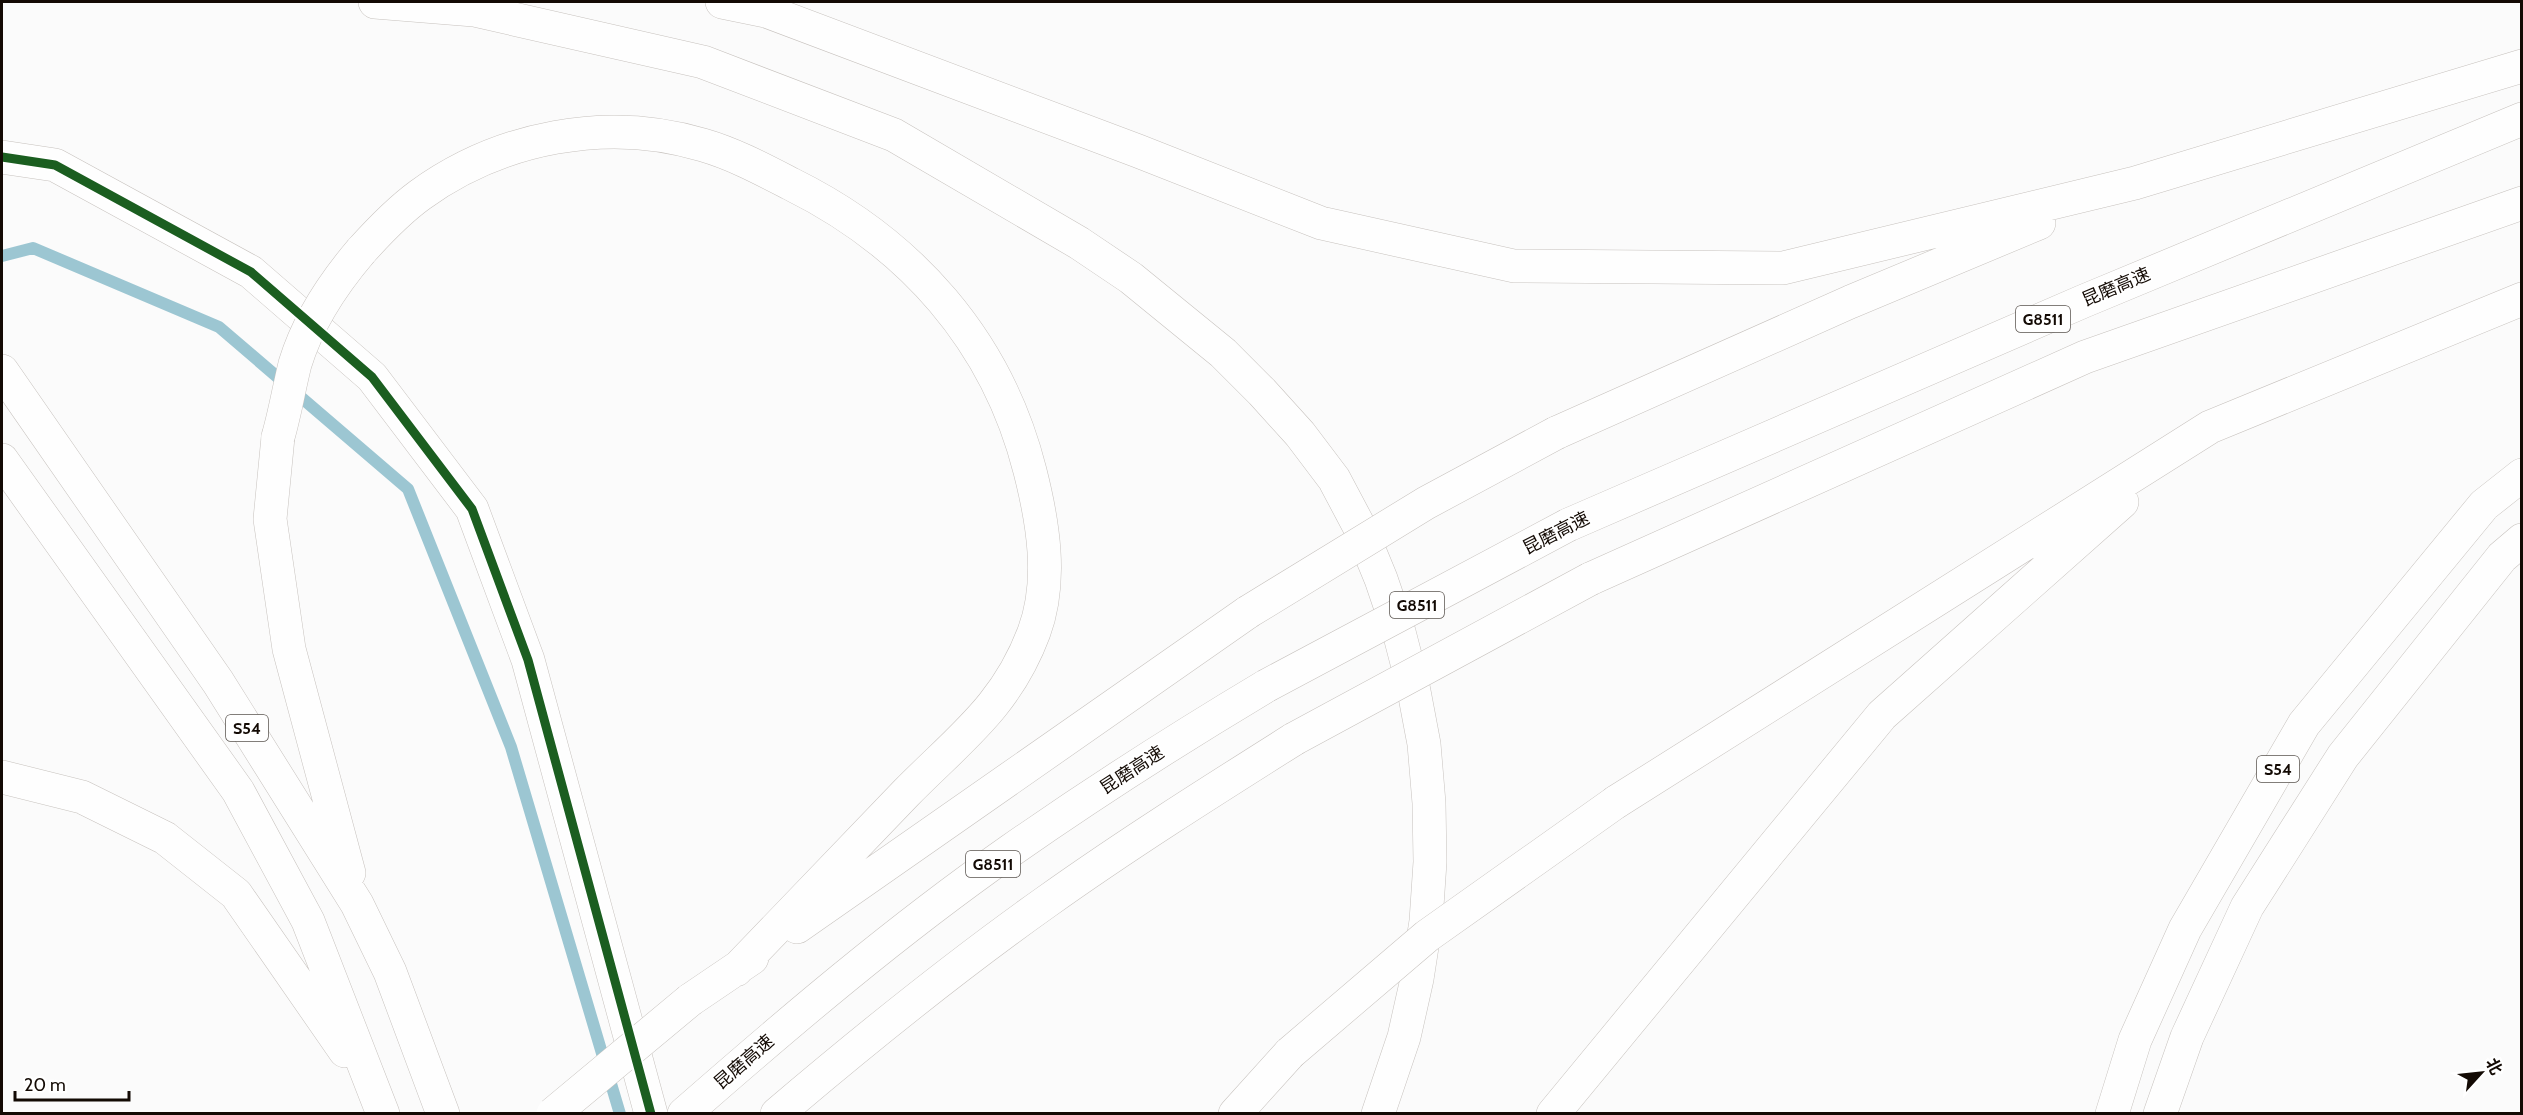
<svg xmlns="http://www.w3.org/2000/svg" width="2523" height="1115" viewBox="0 0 2523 1115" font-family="Cabin,'Noto Sans SC',sans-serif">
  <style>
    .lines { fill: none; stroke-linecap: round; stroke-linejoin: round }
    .stream { stroke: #9cc6d2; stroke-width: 12 }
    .minor-casing { stroke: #c7c2be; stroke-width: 34 }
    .highway-casing { stroke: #c7c2be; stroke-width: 34 }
    .minor { stroke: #fefefe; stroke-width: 33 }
    .highway { stroke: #fefefe; stroke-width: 33 }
    .highway-bridge-casing { stroke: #c7c2be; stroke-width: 34; stroke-linecap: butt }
    .highway-bridge { stroke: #fefefe; stroke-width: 33 }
    .cycleway-casing { stroke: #fff; stroke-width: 13 }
    .cycleway { stroke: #1b5e20; stroke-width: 9 }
    .labels { text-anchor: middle; stroke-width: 4.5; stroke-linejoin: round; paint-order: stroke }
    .shield { fill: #fff; stroke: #5a544f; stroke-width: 1.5 }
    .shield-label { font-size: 16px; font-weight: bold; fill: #130a04 }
    .street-label { font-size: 18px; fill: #130a04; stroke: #fff }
  </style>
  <rect width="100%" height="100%" fill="#fbfbfb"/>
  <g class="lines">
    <path class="stream" d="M2 256 33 248 219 327 408 489 511 747 620 1114"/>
    <defs>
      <path id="minor" d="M2 157 55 165 251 272 372 377 472 509 528 660 651 1114"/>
      <path id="highway" d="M375 2 474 10 703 62 894 135 1079 243 1131 278 1223 353 1262 392 1300 434 1334 479 1360 528 1381 579 1399 632 1413 686 1424 744 1429 803 1430 862 1426 921 1417 979 1404 1037 1378 1114
        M722 2 766 11 1138 151 1321 223 1514 266 1783 268 2135 183 2522 66
        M361 251C379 231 398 211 420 195 500 137 607 116 703 145 734 154 762 169 791 184 910 243 997 340 1030 471 1043 522 1053 581 1034 632 1006 707 959 739 906 793 849 852 792 911 736 970
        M2 371 218 682 357 904 390 972 443 1114
        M1556 433 1850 302 2039 223
        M278 437 270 519 289 649 349 873
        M2 460 238 791 308 921 383 1114
        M1568 525 2084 301 2522 119
        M1590 579 2085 357 2522 203
        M2 777 82 797 165 838 236 894 345 1051
        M1616 802 2210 427 2522 299
        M797 927 1248 612
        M690 1000 752 958
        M684 1114C789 1022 896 931 1010 851 1093 793 1179 738 1266 686
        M777 1114C864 1040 953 968 1046 902 1126 845 1210 792 1294 739
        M1235 1114 1290 1053
        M1553 1114 1882 715 2122 502
        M2112 1114 2135 1040 2185 929 2304 724 2484 505 2522 475
        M2160 1114 2187 1037 2247 907 2343 756 2502 557 2522 540"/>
    </defs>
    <use href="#minor" class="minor-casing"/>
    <use href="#highway" class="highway-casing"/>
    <use href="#minor" class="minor"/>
    <use href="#highway" class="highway"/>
    <defs>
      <path id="highway-bridge" d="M278 437C285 413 289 388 295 364 308 321 332 285 361 251
        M1248 612 1426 503 1556 433
        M1266 686 1568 525
        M1294 739 1590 579
        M1290 1053 1427 936 1616 802
        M553 1114 690 1000"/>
    </defs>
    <use href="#highway-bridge" class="highway-bridge-casing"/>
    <use href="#highway-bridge" class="highway-bridge"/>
    <defs>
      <path id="cycleway" d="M2 157 55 165 251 272 372 377 472 509 528 660 651 1114"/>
    </defs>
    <use href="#cycleway" class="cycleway-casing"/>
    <use href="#cycleway" class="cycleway"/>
  </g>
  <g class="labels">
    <g class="shield">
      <rect x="2016" y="306" width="54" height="26" rx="4.5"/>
      <rect x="1390" y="592" width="54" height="26" rx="4.5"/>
      <rect x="226" y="715" width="42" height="26" rx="4.5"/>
      <rect x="2257" y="756" width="42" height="26" rx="4.5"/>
      <rect x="966" y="851" width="54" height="26" rx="4.5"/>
    </g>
    <g class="shield-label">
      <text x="2043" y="325">G8511</text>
      <text x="1417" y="611">G8511</text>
      <text x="247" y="734">S54</text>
      <text x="2278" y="775">S54</text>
      <text x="993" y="870">G8511</text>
    </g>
    <g class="street-label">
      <text transform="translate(2116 287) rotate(-23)" y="6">昆磨高速</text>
      <text transform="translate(1556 533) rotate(-27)" y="6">昆磨高速</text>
      <text transform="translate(1132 770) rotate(-33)" y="6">昆磨高速</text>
      <text transform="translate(744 1062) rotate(-41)" y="6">昆磨高速</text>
    </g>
  </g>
  <rect width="2523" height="1115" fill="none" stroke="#130a04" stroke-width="6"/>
  <g transform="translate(2481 1073) rotate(63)" stroke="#ffffff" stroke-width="4.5" paint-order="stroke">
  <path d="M0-4.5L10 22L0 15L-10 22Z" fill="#130a04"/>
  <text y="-9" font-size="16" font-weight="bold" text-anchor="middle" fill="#130a04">北</text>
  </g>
  <path d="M15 1091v9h114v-9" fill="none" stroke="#130a04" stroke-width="3"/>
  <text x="24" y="1091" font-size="18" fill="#130a04" stroke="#ffffff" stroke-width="4.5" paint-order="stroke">20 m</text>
</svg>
